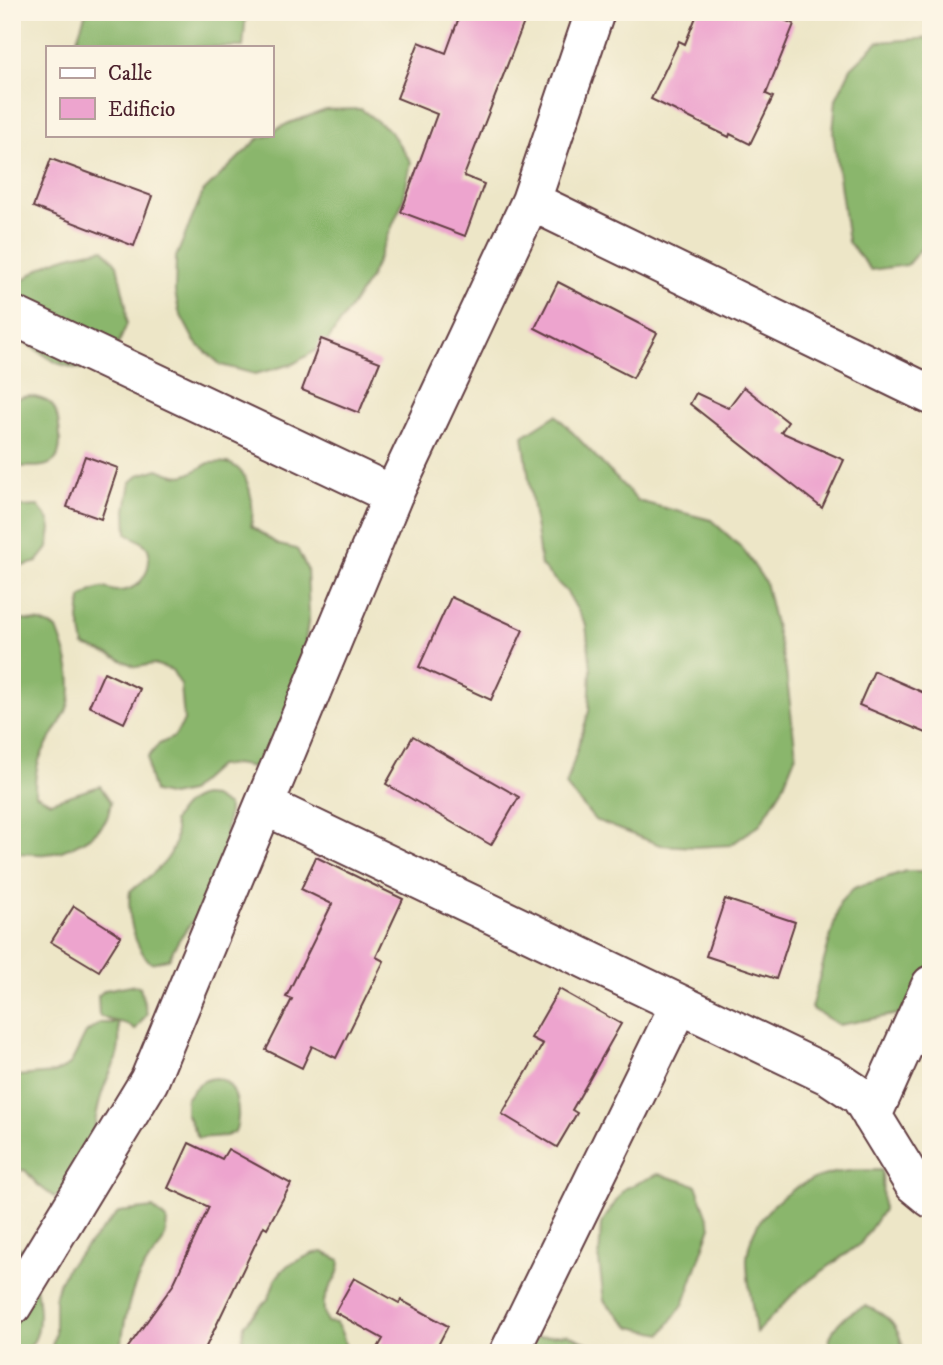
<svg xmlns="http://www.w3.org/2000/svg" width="943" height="1365" viewBox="0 0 943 1365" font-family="'IM FELL DW Pica',serif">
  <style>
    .forest { fill: #8ab66c; stroke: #6a6a4c; stroke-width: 2 }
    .building { fill: #eda4ce }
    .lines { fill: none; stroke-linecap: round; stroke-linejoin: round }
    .minor-casing { stroke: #623d42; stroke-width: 42 }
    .minor { stroke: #fff; stroke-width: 38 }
  </style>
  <rect width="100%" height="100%" fill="#fcf5e5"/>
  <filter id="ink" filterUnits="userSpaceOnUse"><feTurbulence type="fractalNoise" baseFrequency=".0143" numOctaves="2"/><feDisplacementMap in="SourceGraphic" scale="14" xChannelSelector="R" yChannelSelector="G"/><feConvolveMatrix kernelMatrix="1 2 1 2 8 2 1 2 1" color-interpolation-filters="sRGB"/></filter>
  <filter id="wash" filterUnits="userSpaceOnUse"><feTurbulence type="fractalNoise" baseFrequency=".00686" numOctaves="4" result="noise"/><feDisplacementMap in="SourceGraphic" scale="28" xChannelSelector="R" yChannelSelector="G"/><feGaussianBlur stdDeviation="1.57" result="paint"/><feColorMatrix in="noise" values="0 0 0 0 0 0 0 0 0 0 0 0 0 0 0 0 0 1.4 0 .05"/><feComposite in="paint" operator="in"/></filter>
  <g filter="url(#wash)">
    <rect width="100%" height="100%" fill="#ede6c7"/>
    <path class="forest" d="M86 12H246L243 47H80L76 42Z
      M931 38V237L907 265 871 270 848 242 833 133 836 99 851 68 878 42Z
      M361 109 390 131 411 162 403 201 370 278 325 345 293 364 255 374 221 365 195 342 179 312 175 292 176 257 203 192 258 139 271 135V132L289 123 326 110Z
      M104 249 117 265 126 305 127 324 111 361 95 370 75 368 57 363 26 343 12 340V280L23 281C47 259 72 254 104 249Z
      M29 396C36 397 44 399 50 403 60 411 64 451 55 460 44 471 25 465 12 467V399Z
      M556 415 638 501 711 520 742 548 765 582 786 671 796 754 782 789 760 824 731 845 695 847 660 845 595 820 566 786 589 711 591 669 586 625 567 592 541 566 523 436Z
      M209 463C214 463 222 462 227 463 251 469 255 506 251 526L279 545 297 549 307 569 309 615 298 693 271 762 253 767 235 764 218 766 189 792 171 796 154 792 149 774 148 757 159 744 174 737 184 721 181 685 172 670 154 664 136 667 111 655 84 646 79 620 81 598C88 594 93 589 101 588 107 587 111 591 117 591 136 591 148 578 149 560 149 554 150 549 145 545 141 540 133 538 127 533L126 510 131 482 139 475 158 469C185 481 185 476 209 463Z
      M38 506 49 520 51 529 48 548 37 562 19 567 12 562V511L20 507Z
      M23 620 41 622 57 629C66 652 77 684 67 709 51 745 34 749 35 794L50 802 100 786 111 802C110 807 109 813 107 818 99 836 65 853 46 854 34 855 24 852 12 854V621Z
      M203 796 213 797 228 806C228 822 221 880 214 892 201 916 179 932 169 959L151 963C133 947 127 914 130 891 153 874 185 854 173 821 181 808 188 799 203 796Z
      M906 871H924L931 877V983L909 1012 839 1025 811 1008 840 902 854 888Z
      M131 985 140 987 147 1014 135 1030C125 1019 110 1024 99 1015L98 996 105 990Z
      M100 1023H118C124 1062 108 1067 100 1100 89 1138 96 1177 54 1197L38 1185 25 1170 12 1171V1074L17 1076 55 1073 70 1065 86 1033Z
      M215 1078C238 1080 242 1115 235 1132L226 1136 198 1138 186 1113V1099C194 1088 201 1079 215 1078Z
      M882 1170 883 1210 861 1243 798 1289 756 1333C754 1313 746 1276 747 1258 752 1208 802 1175 849 1171 860 1170 871 1170 882 1170Z
      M658 1174 696 1185 711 1226 684 1303 662 1334 631 1327 604 1301 599 1261 601 1224 624 1189Z
      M153 1208 167 1221C165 1252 154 1249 141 1273 130 1292 121 1330 122 1353H50L55 1334V1299L59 1283 68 1266 119 1212Z
      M12 1247 26 1249C34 1273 57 1353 12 1353Z
      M323 1252 340 1260C340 1287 315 1290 327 1322L336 1323C342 1333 347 1342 345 1353H245L241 1348 244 1325 269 1298 275 1280 281 1272 288 1265 314 1253Z
      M865 1306C888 1314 900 1327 904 1353H829C826 1329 845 1314 865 1306Z
      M567 1334 601 1349 602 1353H523L529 1338Z"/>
    <g id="blocks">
      <path class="building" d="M461 12H528L464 176 484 184 465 236 401 212 437 114 397 98 419 42 446 53Z
        M698 12H765L794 24 766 94 773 97 750 144 730 134 729 137 651 99 679 41 685 44Z
        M51 159 152 196 134 246 33 207Z
        M558 282 657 333 633 378 535 328Z
        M321 339 380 362 359 413 302 390Z
        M744 387 788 422 781 432 844 460 822 508 690 404 696 393 728 408Z
        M85 456 118 468 101 519 67 507Z
        M451 597 523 630 491 700 419 667Z
        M874 671 931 696V735L859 705Z
        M104 672 140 689 124 723 89 706Z
        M413 736 519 797 491 845 386 784Z
        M316 857 403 899 376 957 384 961 336 1058 312 1046 302 1068 266 1050 292 999 286 997 332 904 301 889Z
        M725 899 795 922 776 979 706 956Z
        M74 906 121 936 99 971 51 942Z
        M559 989 621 1024 572 1110 577 1113 557 1147 502 1114 543 1044 531 1038Z
        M189 1143 222 1159 228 1149 291 1184 267 1228 264 1226 203 1353H124L173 1285 209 1207 168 1188Z
        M354 1278 399 1303 401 1300 448 1326 434 1353H375L383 1339 335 1312Z"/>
    </g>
  </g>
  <g filter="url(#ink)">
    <use href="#blocks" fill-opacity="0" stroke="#623d42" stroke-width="2"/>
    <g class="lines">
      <defs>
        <path id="minor" d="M531 201 931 395
          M12 315 393 495
          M264 805 830 1076 860 1096 914 1184 931 1198
          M872 1116 931 985
          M12 1306 149 1081 393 495 531 201 595 12
          M509 1353 680 1004"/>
      </defs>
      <use href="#minor" class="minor-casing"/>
      <use href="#minor" class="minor"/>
    </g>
  </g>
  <rect width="943" height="1365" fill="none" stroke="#fcf5e5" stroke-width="42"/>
  <rect x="46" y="46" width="228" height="91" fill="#fcf5e5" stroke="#b59f9b" stroke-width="2"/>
  <rect x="60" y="68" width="35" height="10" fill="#ffffff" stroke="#b59f9b" stroke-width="2"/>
  <text x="108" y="80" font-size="21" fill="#4a1f2b">Calle</text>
  <rect x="60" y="98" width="35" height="21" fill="#eda4ce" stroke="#b59f9b" stroke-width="2"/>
  <text x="108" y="116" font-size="21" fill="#4a1f2b">Edificio</text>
</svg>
